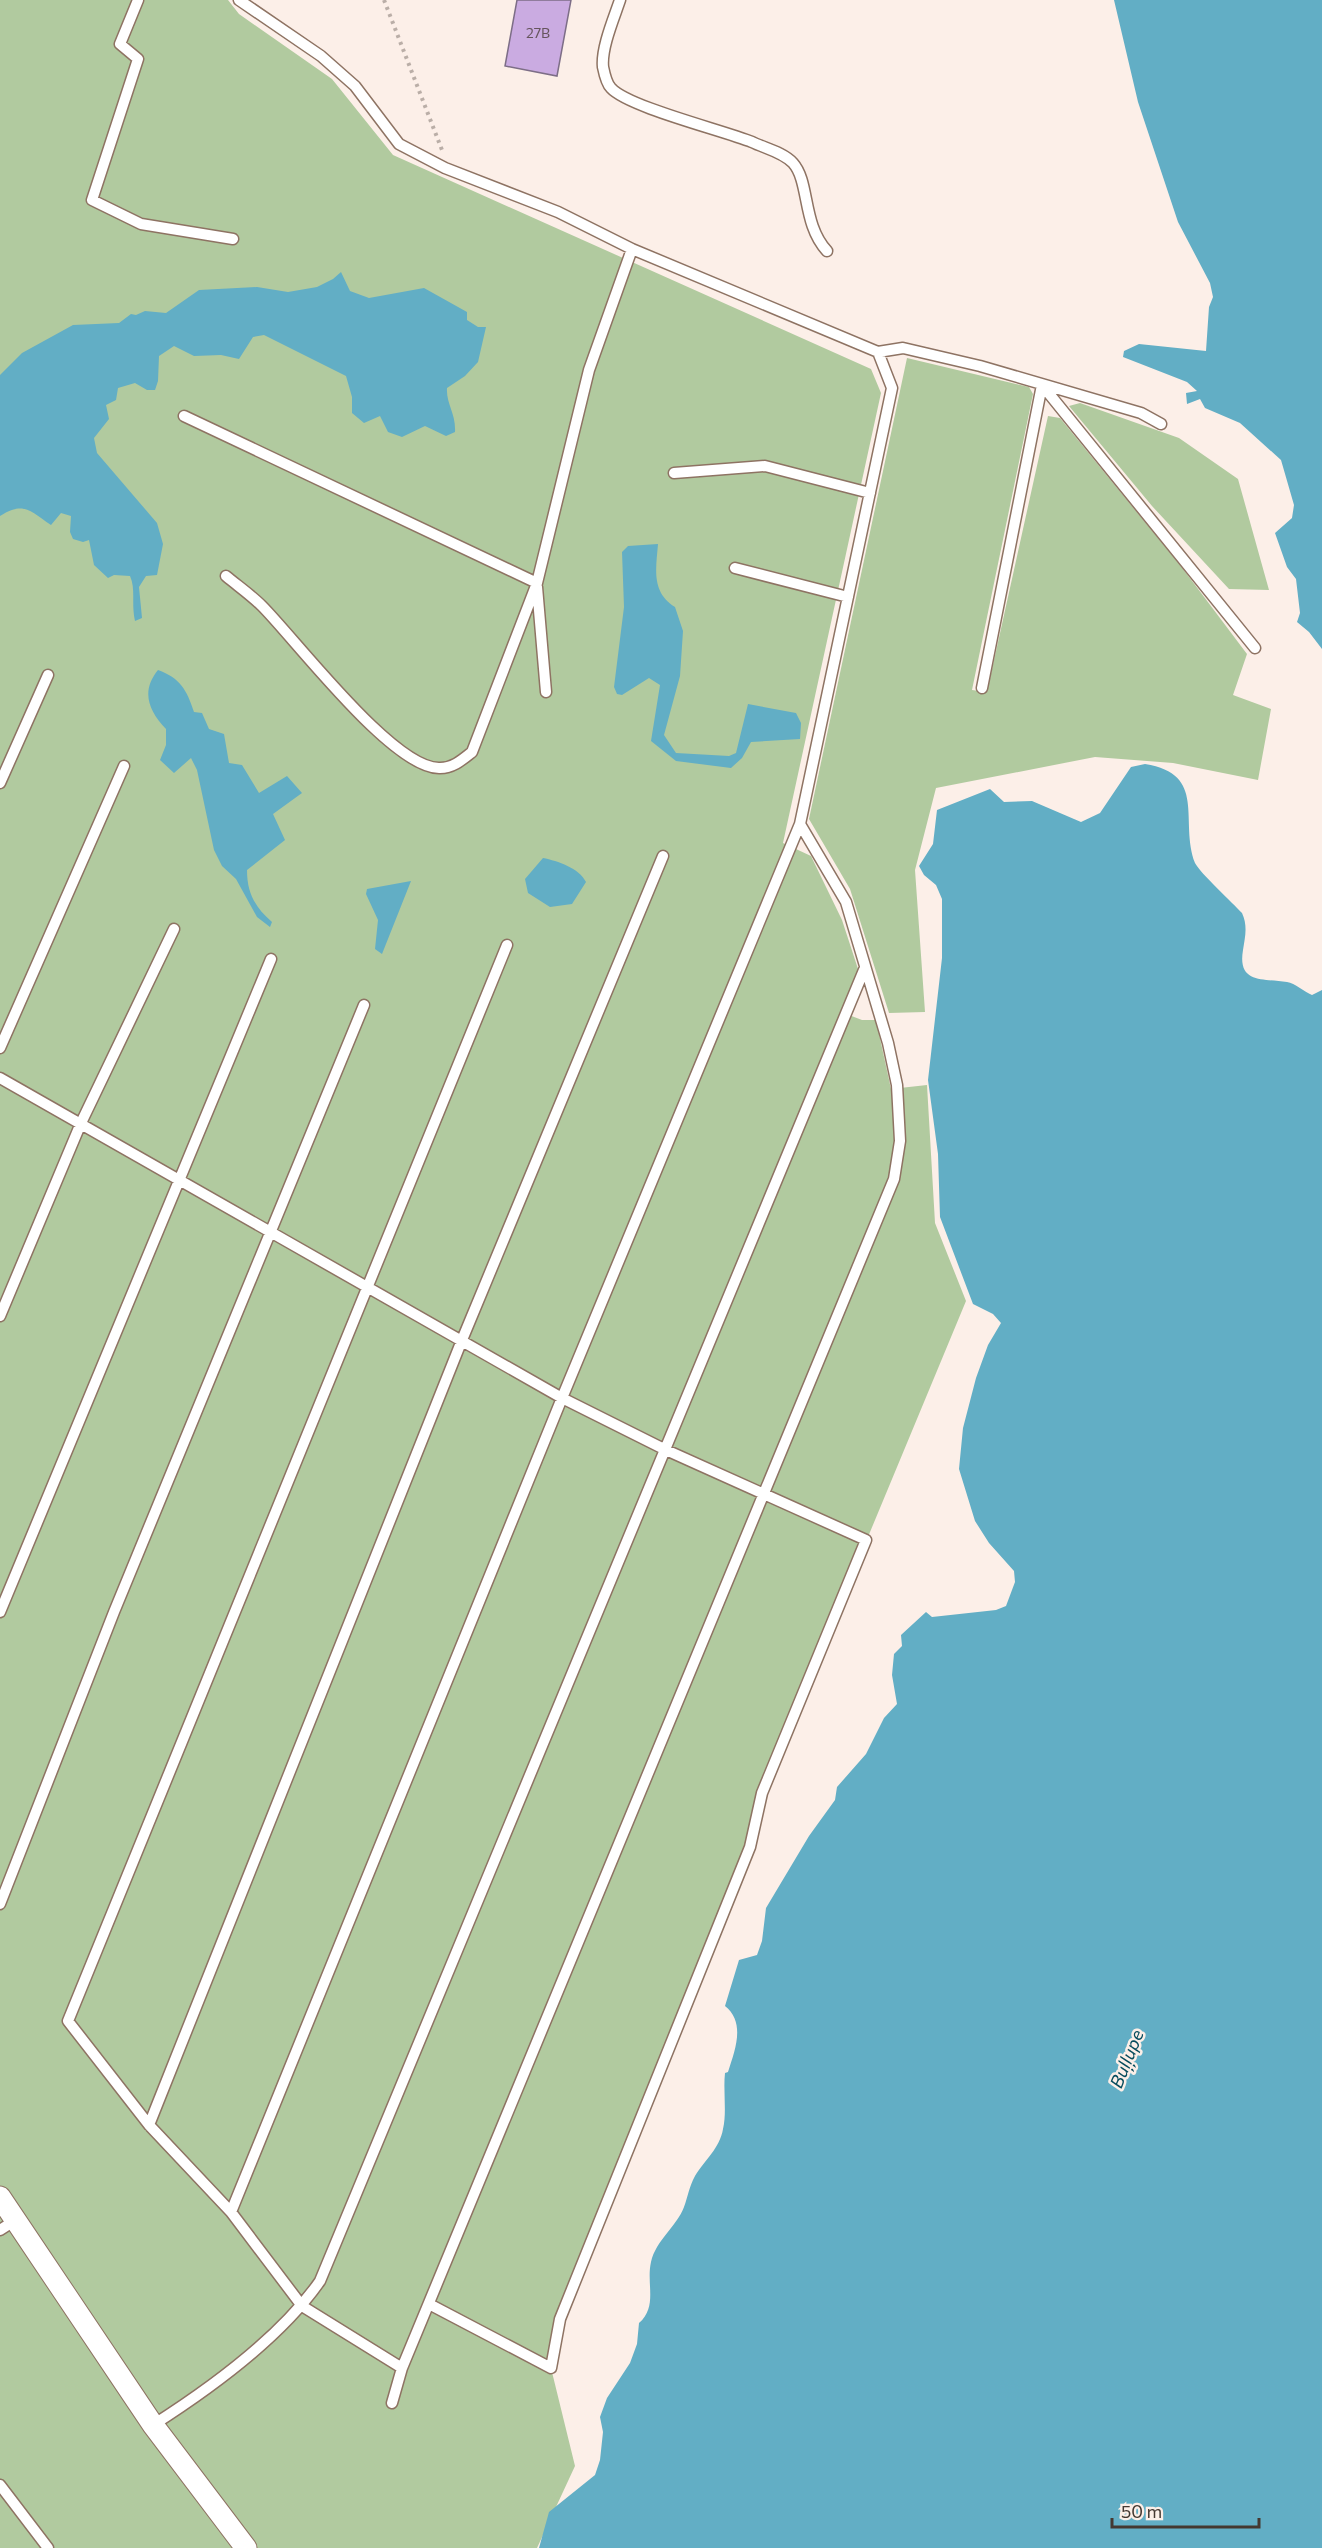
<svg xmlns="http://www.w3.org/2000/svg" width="1322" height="2548" viewBox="0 0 1322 2548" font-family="Commissioner,sans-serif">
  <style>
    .green { fill: #b1ca9f }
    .water { fill: #62aec5 }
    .building { fill: #caabe1; stroke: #7d6e87; stroke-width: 1.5 }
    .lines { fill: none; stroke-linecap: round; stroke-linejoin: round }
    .lane-casing { stroke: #8e7363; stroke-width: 13 }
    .street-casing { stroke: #8e7363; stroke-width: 23 }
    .path { stroke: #baaea7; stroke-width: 4; stroke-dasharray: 3 4.5; stroke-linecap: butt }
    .lane { stroke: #fff; stroke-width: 10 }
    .street { stroke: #fff; stroke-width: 21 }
    .labels { text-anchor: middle; stroke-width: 5; stroke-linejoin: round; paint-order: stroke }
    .number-label { font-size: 14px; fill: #66555d }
    .water-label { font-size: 18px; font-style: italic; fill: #074c5d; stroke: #fcefe8 }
  </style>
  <rect width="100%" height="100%" fill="#fcefe8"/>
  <path class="green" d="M0 0H228L239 14 332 79 393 155 871 369 881 393 783 843 811 856 842 920 859 972 841 1012 862 1020H876L891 1089 927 1085 935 1223 966 1301 762 1792 750 1847 560 2318 551 2368 575 2466 537 2548H0Z
    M907 358 1029 387 1033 394 972 690 987 692 1048 416 1060 418 1180 565 1247 654 1233 695 1271 709 1258 780 1173 763 1095 757 936 788 915 870 925 1012 889 1013 850 889 809 819Z
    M1080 403 1179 438 1238 479 1269 590 1229 589 1152 506 1069 406Z"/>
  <path class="water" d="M1114 0H1322V649L1309 632 1297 622 1300 613 1296 579 1287 567 1275 533 1292 518 1294 505 1281 460 1240 423 1205 408 1200 399 1187 404 1186 393 1197 391 1187 382 1123 357 1124 351 1139 344 1206 351 1209 307 1213 297 1210 283 1178 222 1138 102Z
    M341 272 350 291 369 298 424 288 467 312V320L478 327H486L478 362 465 376 447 388C446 404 456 413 455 432L446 436 425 426 402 437 388 432 380 416 364 423 352 413V397L346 376 264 335 253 337 239 359 221 355 194 356 174 346 159 356 158 381 155 390H147L135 383 118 388 116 400 106 405 109 419 94 438 97 453 157 523 163 544 157 575 146 576 139 587 142 618 135 621C131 603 136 589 130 576L114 575 108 578 94 565 89 540 83 542 73 539 70 532 71 516 61 513 51 525C30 511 24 501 0 516V375L22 353 73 325 119 323 131 314 136 315 145 311 166 313 199 290 257 287 288 292 317 287 333 279Z
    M658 544C656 569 651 592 675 607L683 631 680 676 664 735 676 753 729 756 736 753 748 704 796 713 801 723 800 739 751 742 742 758 731 768 676 761 651 741 660 685 649 678 622 695 617 694 614 687 624 607 622 552 628 546Z
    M158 670C180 678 187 690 194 712L202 713 209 729 224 734 229 763 242 765 259 793 287 776 302 793 273 814 285 840 247 870C247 893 255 907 272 922L270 927 257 917 236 879 222 866 214 850 197 770 191 758 174 773 160 760 166 745V729C148 710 141 691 158 670Z
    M1145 764C1208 774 1179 821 1195 863 1200 873 1233 903 1242 913 1248 926 1245 937 1243 950 1237 985 1265 978 1287 982 1295 983 1304 992 1312 995L1322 990V2548H539L549 2512 595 2475 600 2460 603 2432 600 2417 607 2398 630 2363 637 2344 639 2323C658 2306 646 2284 651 2262 656 2240 677 2226 684 2207 688 2196 689 2187 695 2176 704 2161 720 2148 723 2129 727 2112 723 2091 725 2073L728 2072C735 2050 746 2023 725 2006L739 1960 757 1955 762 1941 766 1908 809 1836 835 1800 837 1787 866 1754 884 1718 897 1704 892 1675 894 1654 902 1646 901 1635 926 1612 932 1617 996 1610 1006 1606 1015 1582 1014 1571 989 1543 975 1521 959 1469 963 1428 976 1378 988 1345 1001 1323 993 1314 973 1304 940 1217 938 1154 928 1080 942 958V899L936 885 924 875 919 866 933 844 937 810 990 789 1004 802 1032 801 1081 822 1100 813 1131 767Z
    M543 858C558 861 579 868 586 882L572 904 550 907 528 893 525 879Z
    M411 881 382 954 375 949 378 920 366 894 367 889Z"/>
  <path class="building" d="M517 0H571L557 76 505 66Z"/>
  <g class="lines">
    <defs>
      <path id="lane" d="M138 0 120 44 138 59 92 200 141 224 233 239
        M620 0C614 18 601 48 603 67 604 72 607 84 611 88 628 107 722 130 752 142 764 148 783 152 793 163 810 182 802 224 827 251
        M632 249 878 352 903 348 980 366 1141 413 1161 424
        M1042 385 1255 648
        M184 416 537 583 589 370 632 249 558 212 445 168 399 144 355 86 321 56 239 0
        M674 473 765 466 870 493
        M735 568 848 597
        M226 576C238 586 251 595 262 606 296 640 394 770 440 768 453 768 462 760 472 752L537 583
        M537 587 546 692
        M982 688 1042 385
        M0 783 48 675
        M0 1048 124 766
        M0 1078 562 1398 666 1450 866 1540 762 1793 750 1847 560 2319 551 2368 429 2304
        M0 1316 81 1123 174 929
        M0 1612 271 959
        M0 1904 114 1612 364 1005
        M149 2125 462 1340 663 856
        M231 2212 562 1398 800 824 892 388 878 352
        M0 2230 14 2221
        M402 2368 302 2306 231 2212 149 2125 68 2021 507 945
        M392 2403 402 2368 894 1179 900 1141 897 1085 888 1043 846 902 800 824
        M153 2425C211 2388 281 2337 320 2281L864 970
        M0 2485 48 2548"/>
      <path id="street" d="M0 2197 153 2425 246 2548"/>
    </defs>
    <use href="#lane" class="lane-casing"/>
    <use href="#street" class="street-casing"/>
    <path class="path" d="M384 0 442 150"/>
    <use href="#lane" class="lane"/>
    <use href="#street" class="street"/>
  </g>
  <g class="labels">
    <g class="number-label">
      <text x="538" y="38">27B</text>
    </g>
    <g class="water-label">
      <text transform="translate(1127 2059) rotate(-68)" y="6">Buļļupe</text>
    </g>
  </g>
  <path d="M1112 2518v9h147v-9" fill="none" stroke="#443831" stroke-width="3"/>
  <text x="1121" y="2518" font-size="18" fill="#443831" stroke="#fcefe8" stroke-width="4.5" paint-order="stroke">50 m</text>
</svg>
